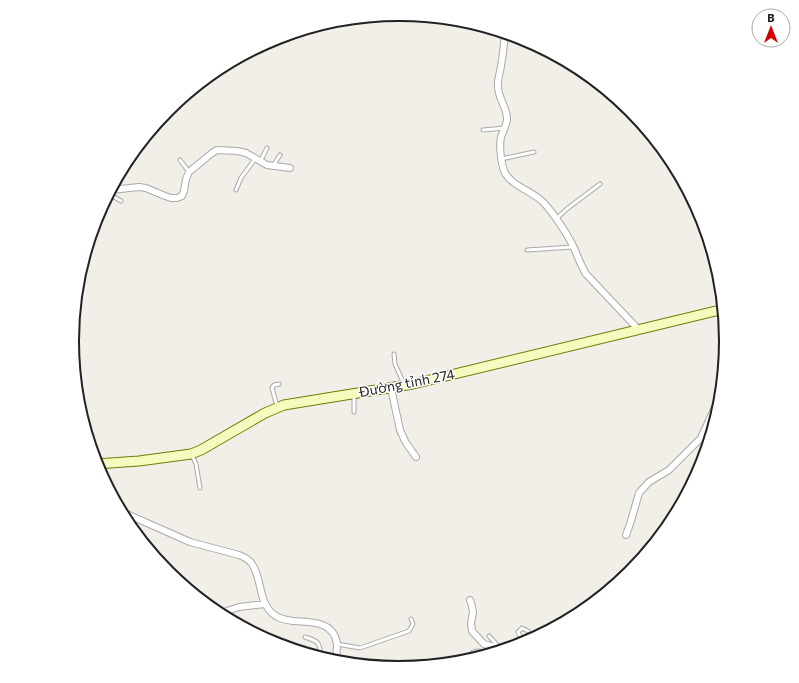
<svg xmlns="http://www.w3.org/2000/svg" width="799" height="683" viewBox="0 0 799 683" font-family="Commissioner,sans-serif">
  <style>
    .lines { fill: none; stroke-linecap: round; stroke-linejoin: round }
    .lane-casing { stroke: #a9a9a9; stroke-width: 5 }
    .street-casing { stroke: #a9a9a9; stroke-width: 8 }
    .secondary-casing { stroke: #707d05; stroke-width: 11 }
    .lane { stroke: #fff; stroke-width: 3 }
    .street { stroke: #fff; stroke-width: 6 }
    .secondary { stroke: #f7fabf; stroke-width: 9 }
    .labels { text-anchor: middle; stroke-width: 3; stroke-linejoin: round; paint-order: stroke }
    .street-label { font-size: 14px; fill: #222; stroke: #fff }
    .rim { fill: none; stroke: #222; stroke-width: 2 }
  </style>
  <rect width="100%" height="100%" fill="#f2efe9"/>
  <g class="lines">
    <defs>
      <path id="lane" d="M483 130 505 128
        M501 159 534 152
        M180 160 189 172
        M260 162 267 148
        M273 166 280 155
        M236 190 241 178 255 159
        M109 194 121 201
        M556 219 568 208 600 184
        M527 250 573 247
        M394 354 395 364 404 384
        M354 394V412
        M277 406 272 388 274 385 279 384
        M192 455 196 464 200 488
        M489 636 498 646
        M305 637C324 643 317 644 322 659
        M337 644 360 648 409 631 413 624 411 619
        M518 646 522 642V640L518 632 522 628 528 631
        M469 656 473 652 478 651 486 652 494 648"/>
      <path id="street" d="M505 33C504 44 503 55 501 66 500 73 497 81 498 87 498 98 508 109 507 120 506 126 503 131 501 137 499 147 501 164 505 173 513 187 533 191 544 203 554 214 568 235 574 248 578 257 581 266 586 274L638 329
        M111 190 139 187 146 188 165 196 171 198H177L182 196 184 191 186 179 189 172 212 153 217 150 237 151 246 153 267 165 290 168
        M97 217 103 212 108 195
        M391 388 400 430 406 443 416 457
        M120 511 190 542 239 555C244 557 249 559 252 564 262 578 258 601 273 614 279 619 286 620 293 621 311 622 334 621 337 644 337 650 336 657 336 663
        M626 535 630 524 635 507 639 493 649 482 669 470 701 438 722 392
        M470 600 472 606 473 613 471 623 472 631 484 644 498 648 502 651
        M218 614 239 607 265 604"/>
      <path id="secondary" d="M96 464 139 461 191 454 201 450 265 413 284 405 413 384 724 309"/>
    </defs>
    <use href="#lane" class="lane-casing"/>
    <use href="#street" class="street-casing"/>
    <use href="#secondary" class="secondary-casing"/>
    <use href="#lane" class="lane"/>
    <use href="#street" class="street"/>
    <use href="#secondary" class="secondary"/>
  </g>
  <g class="labels">
    <g class="street-label">
      <text transform="translate(407 383) rotate(-11)" y="5">Đường tỉnh 274</text>
    </g>
  </g>
  <path d="M0 0H799V683H0ZM79 341a320 320 0 1 1 640 0a320 320 0 1 1-640 0Z" fill="#fff" fill-rule="evenodd"/>
  <path class="rim" d="M79 341a320 320 0 1 1 640 0a320 320 0 1 1-640 0Z"/>
  <g transform="translate(771 28)"><circle r="19" fill="#ffffff" stroke="#a7a7a7"/>
  <path d="M0-3L7 15L0 10L-7 15Z" fill="#d40000"/>
  <text y="-6" font-size="11" font-weight="bold" text-anchor="middle" fill="#222222">B</text>
  </g>
</svg>
